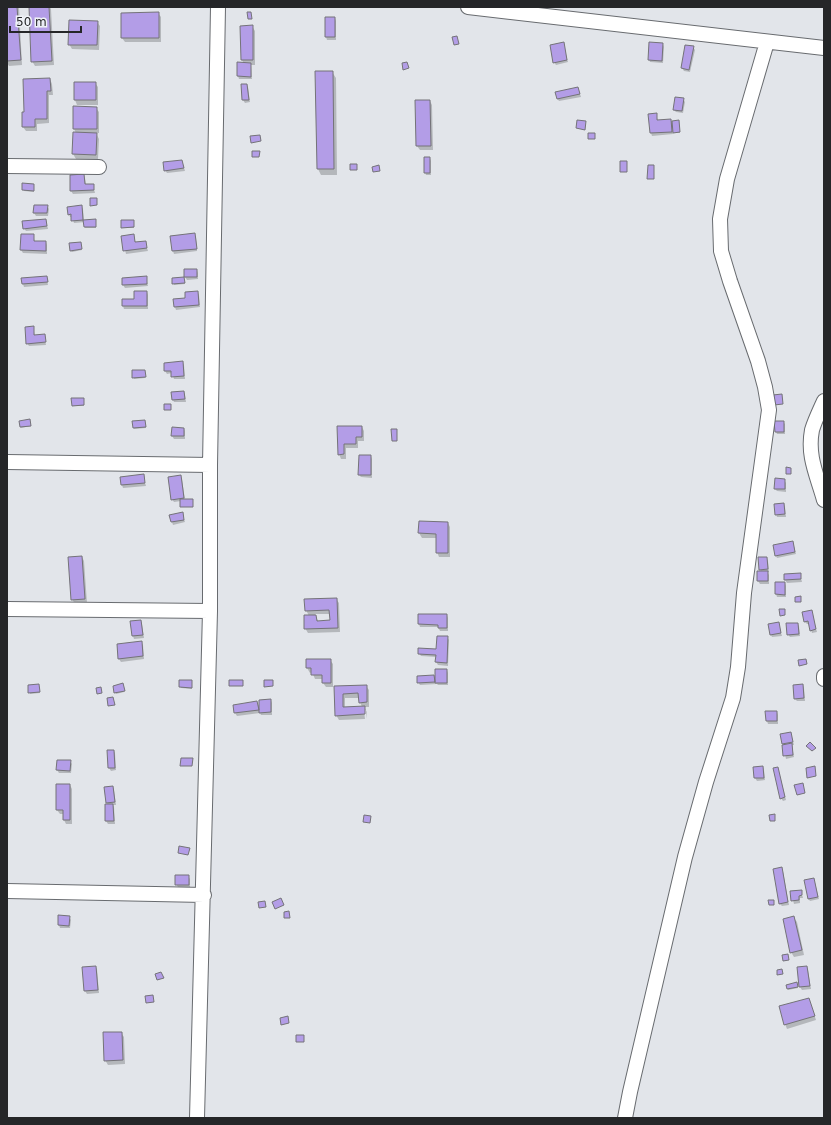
<svg xmlns="http://www.w3.org/2000/svg" width="831" height="1125" viewBox="0 0 831 1125" font-family="'DejaVu Sans',sans-serif">
  <style>
    .shadow { fill: #0003; fill-rule: evenodd }
    .building { fill: #b39de7; stroke: #747378 }
    .lines { fill: none; stroke-linecap: round; stroke-linejoin: round }
    .minor-casing { stroke: #686b6f; stroke-width: 16 }
    .minor { stroke: #fff; stroke-width: 14 }
  </style>
  <rect width="100%" height="100%" fill="#e2e5ea"/>
  <path class="shadow" d="M7 7H19L22 65 9 66 7 63Z
    M30 7H50L51 9 54 65 35 66 32 61Z
    M158 13 161 17V42H125L122 38Z
    M335 18 336 21V40H327L326 37Z
    M97 22 100 26 99 50 72 49 69 44Z
    M252 26 255 31V65H251L252 79H239L238 76V63L244 64 242 60 241 27Z
    M563 43 568 62 556 65 554 62Z
    M663 44 664 47 663 63 650 62 649 59Z
    M693 47 695 50 690 72 684 71 682 68Z
    M332 72 336 78 337 175H321L318 169Z
    M50 79 52 84 53 95H49V123L37 124V131H26L23 127 25 113Z
    M75 83H95L98 87V105H77L75 100Z
    M242 85H247L248 87 250 102 245 103 243 100Z
    M578 88 581 97 559 101 557 98Z
    M683 99 685 102 683 113 676 112 674 110Z
    M430 101 432 105 433 150H420L417 146Z
    M96 108 99 112V133H96L99 139 98 159H76L73 154 74 133H76L74 129Z
    M656 114 658 121 670 120 672 122 678 121 680 133H674L672 129 673 134 652 136 651 133Z
    M430 158 431 161V175H426L425 172Z
    M182 161 185 171 167 173 165 170Z
    M84 175 85 178 86 185H93L95 193 73 194 71 191Z
    M23 184 34 185V192L24 191Z
    M47 206 49 209 48 216H36L34 213Z
    M81 206 83 209 84 221 96 220V228H85V222L74 223 72 217H70L69 214Z
    M46 220 48 229 26 231 24 228Z
    M134 221V228H123L122 227Z
    M194 234 196 237 197 251 174 254 173 251 171 236Z
    M22 235H33L35 242H46L47 245V254L23 253 21 250Z
    M133 235 136 243 145 242 148 251 126 254 122 236Z
    M81 244 82 250 72 252 71 251Z
    M197 270 198 273V279L187 280 185 277Z
    M46 277 48 285 24 287 23 284 22 279Z
    M146 277 148 286 125 288 123 285Z
    M173 279H184L185 284 174 285Z
    M147 292 148 295V309H124L123 306V300H135Z
    M197 292 199 295 200 307 176 310 175 307Z
    M33 327 35 336 44 335 46 345 29 346 27 343Z
    M183 363 184 365 185 379H174L172 373 167 374 165 371Z
    M133 371 145 372V378L134 379Z
    M184 392 185 395 186 402H174L173 400Z
    M84 399V406H73V405Z
    M30 420 31 426 21 428 20 427Z
    M145 422 146 428 134 429V428Z
    M783 422 785 424V434H777L776 432Z
    M338 427H362L364 431V441H358V448H346V459H341L339 454Z
    M184 428 185 431V439H174L172 436Z
    M371 456 372 459V478L361 477 359 475Z
    M143 476 146 486 123 488 122 485 121 477Z
    M180 476 182 479 185 500 193 501V507H182L181 501 174 502 172 499Z
    M784 480 786 483V492L777 491 775 489Z
    M784 504 785 507 786 517H777L776 514Z
    M182 513 185 522 173 525 172 522Z
    M419 522 448 523 450 527V557H439L437 552V538H422L419 533Z
    M793 542 796 554 777 558 776 556Z
    M82 557 84 561 87 603 75 604 72 599Z
    M766 558 768 561 769 572H767L769 575V584H760L758 581V572H761L760 569Z
    M800 574 802 582 787 583 785 580Z
    M776 583H785L786 586V597H777L776 594Z
    M336 599 339 603 340 632 308 633 305 628 309 616 306 610ZM315 614H330L331 621H318Z
    M811 611 817 632 812 633 809 624H807L805 622Z
    M447 615 448 618V631H440L438 627H420L419 624Z
    M141 621 142 624 144 638 134 639 133 636 131 622Z
    M778 623 782 636 772 637 771 635Z
    M797 624 799 626 800 636 790 637 788 634Z
    M447 637 449 640 448 666 438 665 436 662V657L421 656 419 653 437 650Z
    M141 643 143 645 144 659 121 662 119 659 118 645Z
    M307 660H330L333 664V687H326L323 683V679H315L312 672 310 673 307 668Z
    M447 670 448 673V685H438L437 684 420 685 418 682 434 676 436 680Z
    M180 681H191L192 689 181 688Z
    M243 681V686H230Z
    M803 685 804 688 805 701H797L795 699Z
    M29 686H39L40 693 30 694Z
    M123 686 124 692 116 694 114 687Z
    M366 686 369 690V707H364L367 712V719L366 710H364L365 719 339 720 336 715 335 687ZM345 698H359L360 702 362 707 345 708Z
    M271 700 272 703V715H261L260 713 237 716 235 713 234 706 257 703 260 707Z
    M766 712H777L778 715V724H768L767 721Z
    M791 734 794 745H792L794 757 786 759 783 744Z
    M108 751H114L115 753 116 770 111 771 109 768Z
    M70 761 72 764 71 773H59L57 770Z
    M763 767 764 770 765 780 757 781 755 778 754 768Z
    M778 768 786 800 783 801 781 798Z
    M70 785 72 789V824H66L64 820V814H60L57 810Z
    M113 787 114 790 116 805H113L114 807 115 824H108L106 821V805H108L107 803Z
    M783 871 789 905 782 906 780 904Z
    M188 876 190 879V887H178L176 884Z
    M814 879 819 899 810 901 808 898Z
    M801 891 803 898H800V903L794 904 791 892Z
    M69 917 71 920 70 928H60L59 925Z
    M794 918 797 922 804 955 794 957 791 952Z
    M95 967 97 969 99 993 87 994 85 991 83 968Z
    M806 967 808 970 811 989 802 990 800 987 798 968Z
    M797 984 798 988 788 990V989L787 985Z
    M809 999 816 1020 787 1029 785 1024Z
    M121 1033 124 1037 125 1064 108 1065 105 1060Z"/>
  <path class="building" d="M7 7H17L21 60 7 61Z
    M29 7H49L52 61 31 62Z
    M159 12V38H121V13Z
    M247 12H251L252 19H248Z
    M325 17H335V37H325Z
    M69 20 98 21 97 45H68Z
    M253 25V60H241L240 26Z
    M457 36 459 44 454 45 452 37Z
    M564 42 567 60 553 63 550 45Z
    M649 42 663 43 662 61 648 60Z
    M685 45 694 46 689 70 681 68Z
    M237 62 251 63V77L237 76Z
    M407 62 409 68 403 70 402 63Z
    M315 71H333L334 169H317Z
    M50 78 51 91H47V119H35V127H22V112H24L23 79Z
    M74 82H96V100H74Z
    M241 84H247L249 100H242Z
    M578 87 580 94 557 99 555 92Z
    M675 97 684 98 682 111 673 110Z
    M415 100H430L431 146H416Z
    M73 106 97 107V129H73Z
    M657 113V120L671 119 672 132 650 133 648 114Z
    M577 120 586 121 585 130 576 128Z
    M679 120 680 132 673 133 672 121Z
    M73 132 97 133 96 155 72 154Z
    M588 133H595V139H588Z
    M260 135 261 141 251 143 250 136Z
    M252 151H260L259 157H252Z
    M424 157H430V173H424Z
    M182 160 184 168 164 171 163 162Z
    M620 161H627V172H620Z
    M350 164H357V170H350Z
    M379 165 380 171 373 172 372 167Z
    M648 165H654V179H647Z
    M84 174 85 184H94V190L70 191V175Z
    M22 183 34 184V191L22 190Z
    M90 198H97V205L90 206Z
    M34 205H48L47 213H33Z
    M82 205 83 220 71 221V214L68 215 67 207Z
    M46 219 47 226 23 229 22 221Z
    M96 219V227H84L83 220Z
    M121 220H134V227L121 228Z
    M195 233 197 249 172 251 170 236Z
    M21 234H34V241H46V251L20 250Z
    M134 234 135 242 146 241 147 248 123 251 121 236Z
    M81 242 82 249 70 251 69 243Z
    M184 269H197V277H184Z
    M47 276 48 282 22 284 21 278Z
    M147 276V284L122 285V278Z
    M184 277 185 283 172 284V278Z
    M134 291H147V306H122V299H134Z
    M198 291 199 305 174 307 173 299 185 298V292Z
    M34 326V335L45 334 46 342 26 344 25 327Z
    M183 361 184 376 171 377V371H164V363Z
    M132 370H145L146 377 132 378Z
    M184 391 185 399 172 400 171 392Z
    M782 394 783 404 774 405 773 395Z
    M71 398H84V405L72 406Z
    M164 404H171V410H164Z
    M30 419 31 426 20 427 19 421Z
    M145 420 146 427 133 428 132 421Z
    M774 421H784V432H775Z
    M337 426H362V437H356V444H344V454L338 455Z
    M172 427 184 428V436H171Z
    M391 429H397V441H392Z
    M359 455H371V475H358Z
    M786 467 791 468V474H786Z
    M144 474 145 483 121 485 120 477Z
    M181 475 184 498 171 500 168 477Z
    M775 478 785 479V489H774Z
    M180 499H193V507H180Z
    M784 503 785 514 775 515 774 504Z
    M183 512 184 520 171 522 169 515Z
    M419 521 448 522V553H436V534L418 533Z
    M793 541 795 552 775 556 773 545Z
    M82 556 85 599 71 600 68 557Z
    M758 557H767L768 569 759 570Z
    M757 571H768V581H757Z
    M801 573V579L784 580V574Z
    M775 582H785V595L775 594Z
    M801 596V602H795V597Z
    M337 598 338 628 304 629V615H316L317 621 330 620 329 610 305 611 304 599Z
    M779 609H785V615L780 616Z
    M812 610 816 629 810 631 808 621 804 622 802 612Z
    M418 614H447V628H438V625L418 624Z
    M141 620 143 635 132 636 130 621Z
    M779 622 781 633 770 635 768 624Z
    M786 623H798L799 634 787 635Z
    M437 636H448L447 663 435 662 436 655 418 654V648L436 649Z
    M142 641 143 656 118 659 117 644Z
    M306 659H331V683H322V675H311V668H306Z
    M806 659 807 664 799 666 798 660Z
    M435 669H447V683H435Z
    M434 675 435 682 417 683V676Z
    M179 680H192V688L179 687Z
    M229 680H243V686H229Z
    M264 680H273V686L264 687Z
    M123 683 125 691 114 693 113 686Z
    M39 684 40 692 28 693V685Z
    M803 684 804 698 794 699 793 685Z
    M367 685V702L359 703 358 693 343 694V707L365 706V714L335 716 334 686Z
    M101 687 102 693 97 694 96 688Z
    M113 697 115 705 108 706 107 698Z
    M271 699V712L259 713V700Z
    M257 701 259 710 234 713 233 705Z
    M765 711H777V721H766Z
    M791 732 793 742 782 744 780 734Z
    M810 742 816 748 812 751 806 746Z
    M792 743 793 755 783 756 782 745Z
    M107 750H114L115 768H108Z
    M181 758H193L192 766H180Z
    M57 760H71L70 771 56 770Z
    M763 766 764 778H754L753 767Z
    M815 766 816 776 807 778 806 768Z
    M778 767 785 797 780 799 773 768Z
    M803 783 805 793 797 795 794 785Z
    M56 784H70V820H63V810H56Z
    M113 786 115 802 106 803 104 787Z
    M105 804H113L114 821H105Z
    M775 814V821H770L769 815Z
    M364 815 371 816 370 823 363 822Z
    M179 846 190 848 188 855 178 853Z
    M782 867 788 902 779 904 773 869Z
    M175 875H189V885H175Z
    M814 878 818 897 808 899 804 880Z
    M802 890V895L799 896V900L791 901 790 891Z
    M281 898 284 905 275 909 272 902Z
    M768 900H774V905H769Z
    M265 901 266 907 259 908 258 902Z
    M289 911 290 918H284V912Z
    M58 915 70 916 69 926 58 925Z
    M794 916 802 950 790 953 783 919Z
    M788 954 789 960 783 961 782 955Z
    M96 966 98 990 84 991 82 967Z
    M807 966 810 986 799 987 797 967Z
    M782 969 783 974 777 975V970Z
    M161 972 164 978 157 980 155 974Z
    M797 982 798 987 787 989 786 985Z
    M153 995 154 1002 146 1003 145 996Z
    M809 998 815 1016 784 1025 779 1006Z
    M288 1016 289 1023 281 1025 280 1018Z
    M103 1032H122L123 1060 104 1061Z
    M296 1035H304V1042H296Z"/>
  <g class="lines">
    <defs>
      <path id="minor" d="M468 7 824 48
        M7 166 99 167
        M824 401C820 410 815 420 812 430 807 456 817 475 824 500
        M7 462 210 465
        M7 609 210 611
        M824 676V679
        M7 891 204 895
        M197 1118 210 611V465L218 7
        M625 1118 630 1092 685 857 706 782 733 698 738 667 744 593 769 410 765 387 758 361 730 281 721 251 720 219 727 179 767 42"/>
    </defs>
    <use href="#minor" class="minor-casing"/>
    <use href="#minor" class="minor"/>
  </g>
  <rect width="831" height="1125" fill="none" stroke="#252628" stroke-width="16"/>
  <path d="M10 26v6h71v-6" fill="none" stroke="#252628" stroke-width="2"/>
  <text x="16" y="26" font-size="12" fill="#252628" stroke="#eff2f7" stroke-width="3" paint-order="stroke">50 m</text>
</svg>
